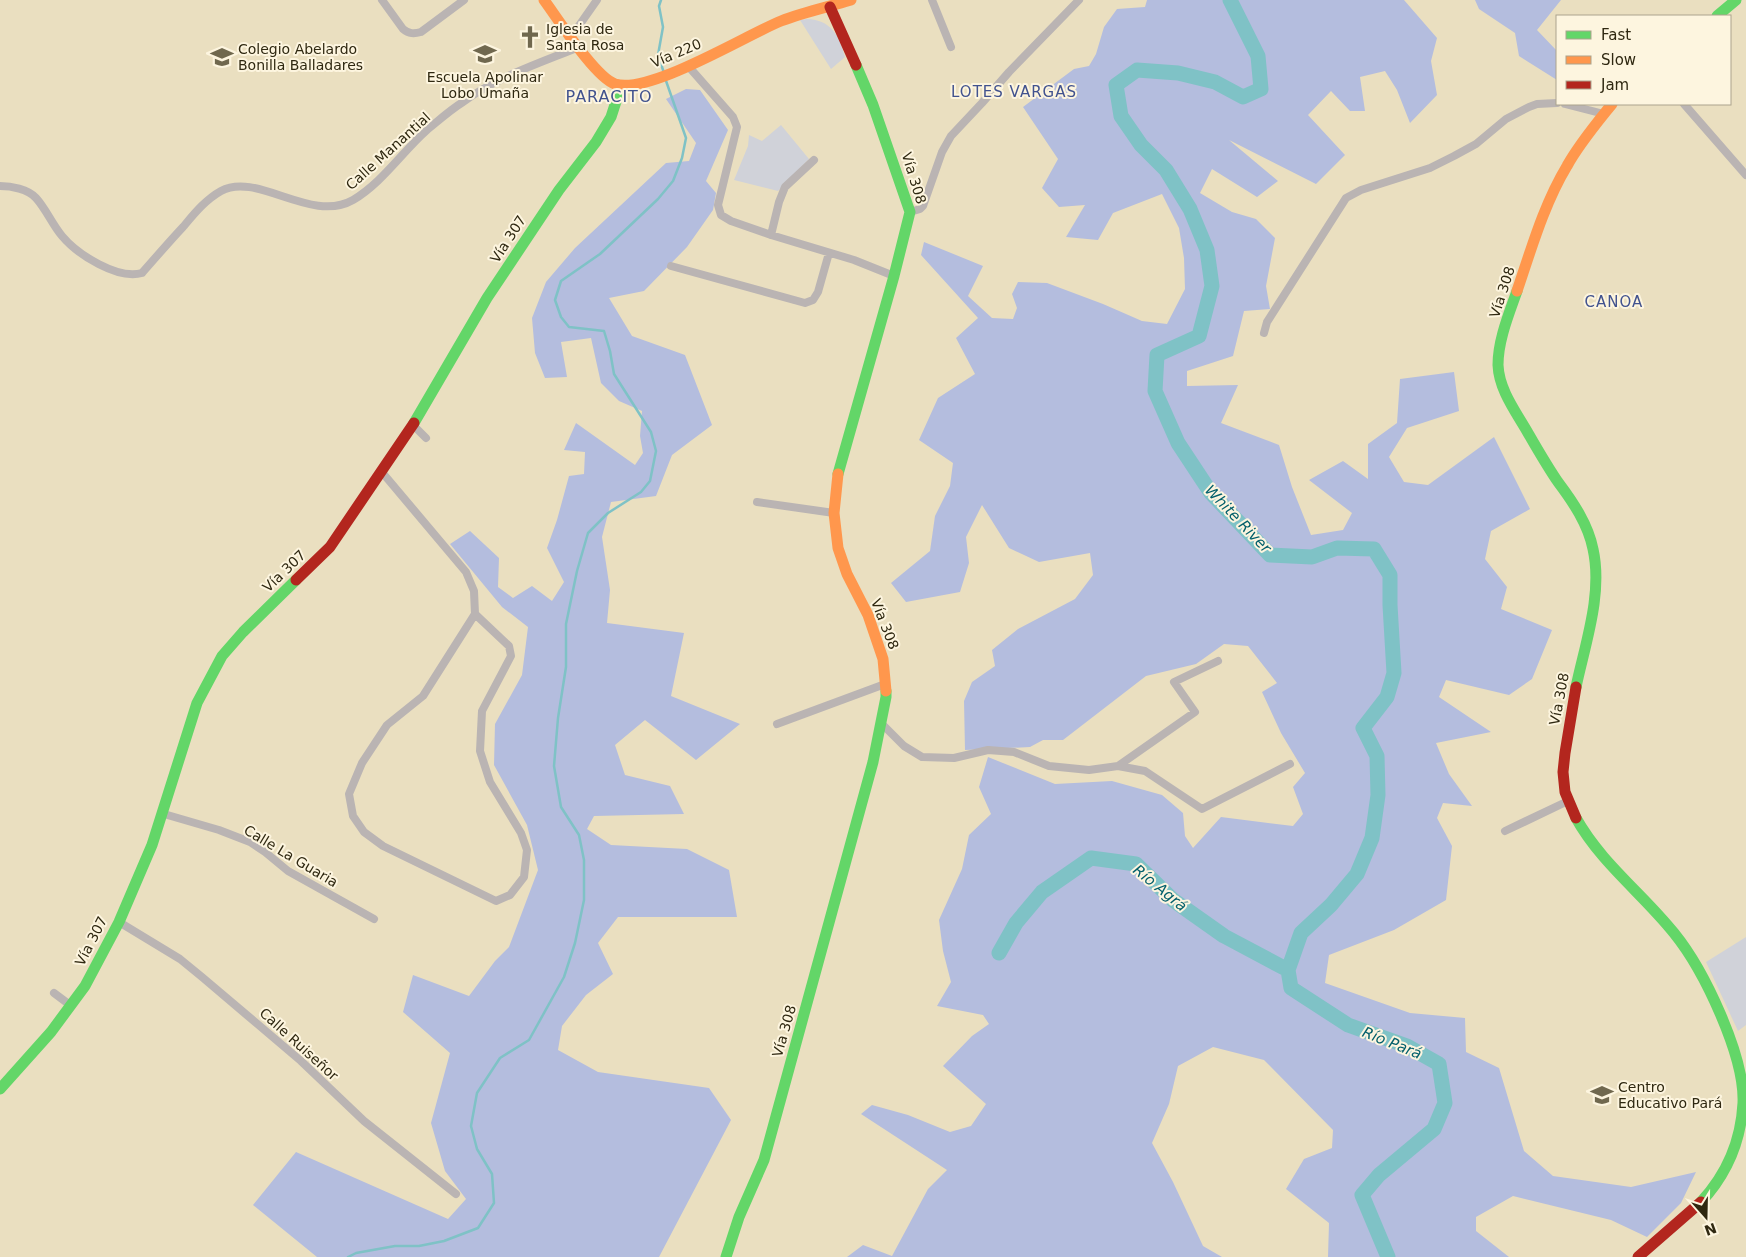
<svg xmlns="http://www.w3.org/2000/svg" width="1746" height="1257" viewBox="0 0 1746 1257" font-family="'DejaVu Sans',sans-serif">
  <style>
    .green { fill: #d0d2d9 }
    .forest { fill: #b4bdde }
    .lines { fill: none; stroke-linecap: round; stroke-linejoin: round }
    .stream { stroke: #7fc2c6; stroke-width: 2.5 }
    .river { stroke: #7fc2c6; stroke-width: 15 }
    .street { stroke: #bab4b3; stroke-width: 8 }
    .fast { stroke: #63d668; stroke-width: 11 }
    .slow { stroke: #ff974d; stroke-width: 11 }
    .jam { stroke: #b3261e; stroke-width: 11 }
    .labels { text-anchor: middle; stroke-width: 4; stroke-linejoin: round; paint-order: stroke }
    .poi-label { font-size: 14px; fill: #2f2811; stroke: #fdf5df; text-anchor: start }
    .street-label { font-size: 14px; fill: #2f2811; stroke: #fdf5df }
    .neighbourhood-label { font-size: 15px; letter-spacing: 1px; fill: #41528e; stroke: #fdf5df }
    .water-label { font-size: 15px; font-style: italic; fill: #035f6b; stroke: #fdf5df }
    .quarter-label { font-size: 16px; letter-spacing: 1px; fill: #41528e; stroke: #fdf5df }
  </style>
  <rect width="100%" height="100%" fill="#eadfc0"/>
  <path class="green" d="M807 19C831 20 839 35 845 57L831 69 800 20Z
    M781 125 809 159 778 191 734 180 748 146 749 135 762 141Z
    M1746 937V1025L1738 1031 1706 962Z"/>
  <path class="forest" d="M1147 0H1404L1437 38 1431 61 1437 95 1410 123 1397 90 1385 71 1360 77 1365 111H1350L1331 91 1308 115 1345 155 1316 184 1229 140 1278 181 1257 197 1212 169 1200 193 1232 212 1256 219 1275 238 1266 286 1270 309 1244 311 1233 356 1187 371V386L1238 385 1221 423 1279 445 1292 487 1311 535 1343 530 1352 513 1309 480 1343 461 1368 479V444L1397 423 1400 379 1454 372 1459 411 1407 428 1389 457 1404 482 1428 485 1494 437 1530 509 1491 531 1485 559 1507 587 1501 609 1552 630 1532 679 1509 695 1446 680 1439 697 1491 732 1436 743 1449 774 1472 806 1443 803 1437 818 1452 846 1446 900 1394 930 1329 955 1325 983 1410 1013 1465 1018 1466 1052 1499 1068 1524 1151 1553 1176 1631 1187 1696 1172 1681 1203 1647 1237 1611 1220 1513 1196 1476 1217V1231L1509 1257H1328L1329 1223 1286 1189 1304 1159 1332 1148 1333 1130 1264 1060 1213 1047 1178 1066 1169 1104 1152 1143 1173 1182 1203 1246 1222 1257H847L863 1245 892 1256 928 1189 947 1170 861 1114 872 1105 908 1115 950 1132 971 1126 986 1104 943 1066 972 1036 989 1024 983 1015 937 1006 951 982 943 951 939 920 962 869 969 835 991 814 979 787 988 757 1055 784 1112 781 1162 795 1183 813 1185 836 1193 848 1221 817 1293 826 1303 814 1293 787 1305 773 1281 733 1262 692 1277 683 1248 646 1224 644 1196 664 1146 676 1063 740H1043L1030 747 965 750 964 701 972 682 995 666 992 650 1018 629 1075 599 1093 575 1090 553 1039 562 1009 548 982 505 966 537 969 563 960 592 906 602 891 583 930 551 935 516 950 486 953 463 919 440 938 398 975 374 956 338 978 318 921 255 924 242 983 266 968 296 992 318 1013 319 1017 308 1012 294 1018 282 1047 283 1103 304 1142 321 1167 324 1185 289 1184 258 1179 228 1162 194 1113 213 1098 240 1066 237 1085 205 1059 207 1042 188 1058 159 1023 107 1074 69 1089 66 1096 54 1104 27 1117 9 1145 7Z
    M1475 0H1561L1537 30 1557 51V80L1519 56 1515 33 1479 9Z
    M686 89 700 90 728 130 706 181 716 193 713 210 687 247 644 291 609 298 632 336 685 355 712 425 672 455 656 496 611 502 602 537 610 590 607 623 684 633 671 696 740 724 696 760 645 720 615 745 625 775 670 786 684 814 594 816 587 829 611 845 687 849 729 870 737 917H618L598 943 613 974 586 995 562 1026 558 1050 598 1072 709 1088 731 1120 659 1257H317L253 1205 296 1152 448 1219 466 1199 445 1171 431 1123 450 1053 403 1012 413 975 469 996 495 961 509 947 538 870 527 825 494 765 495 724 522 675 528 627 502 607 450 544 470 531 499 558 498 587 513 598 532 586 552 601 564 582 547 548 557 520 569 476 584 474 585 452 564 450 576 423 635 465 643 453 640 436 642 411 619 401 601 383 591 338 561 342 567 377 545 378 535 353 532 318 546 282 575 248 666 163 689 161 696 143 666 99Z"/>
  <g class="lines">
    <path class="stream" d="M661 0 659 6 663 27 658 55 664 73
      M348 1257 356 1253 395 1246H419L444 1241 478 1228 494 1203 492 1174 477 1149 471 1126 477 1093 500 1058 529 1040 564 977 575 943 584 900V860L579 835 561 807 554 766 558 718 566 667V624L577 571 588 533 608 513 641 492 650 481 656 451 651 432 614 374 610 351 604 331 569 327 561 317 555 300 561 281 600 254 658 199 673 181 682 158 686 138 665 78"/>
    <path class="river" d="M1230 0 1258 56 1261 89 1243 97 1215 82 1178 73 1137 70 1116 85 1121 116 1141 145 1166 170 1190 209 1207 250 1212 286 1199 336 1157 355 1155 391 1178 443 1211 493 1270 555 1312 557 1337 548 1374 549 1390 575V605L1394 673 1387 697 1363 728 1377 756 1378 795 1372 838 1357 874 1331 905 1301 933 1288 970 1291 988 1348 1025 1407 1046 1439 1064 1445 1103 1434 1129 1379 1175 1362 1195 1388 1257
      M999 953 1016 923 1042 892 1091 858 1136 864 1173 900 1224 936 1288 970"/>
    <path class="street" d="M382 0 403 29C409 34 414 34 421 32L464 0
      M932 0 951 47
      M571 37 597 0
      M689 67 733 117 737 127 718 205 721 215 731 221 771 235 854 260 894 276
      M1565 104 1604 114
      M1684 104 1746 175
      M0 186C11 186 28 189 36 198 46 209 52 224 62 236 78 255 118 280 142 273 156 257 169 242 183 227 194 214 205 200 221 191 257 171 311 224 353 200 382 183 402 152 427 130 438 121 450 110 463 102 497 77 540 63 579 47
      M910 212 920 209 923 206 942 152 951 136 982 103 1009 72 1079 0
      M771 235 779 202 785 187 814 160
      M671 266 805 303 813 300 818 292 829 253
      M1264 333 1267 322 1346 198 1361 190 1430 168 1454 156 1476 144 1506 119 1529 107 1537 104 1557 103
      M413 425 426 438
      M381 471 466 572 474 591 475 614 423 696 387 725 362 763 349 794 353 816 364 832 383 846 496 901 510 895 524 877 527 850 521 833 490 782 480 751 482 711 511 656 509 646 475 614
      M757 502 834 513
      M881 723 904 746 922 757 954 758 988 750 1014 752 1049 766 1089 770 1118 766 1145 771 1202 809 1290 764
      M777 724 885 684
      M1118 766 1195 712 1174 682 1218 661
      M164 814 219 830 250 842 265 852 288 871 374 919
      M1505 831 1568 801
      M119 922 180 959 202 977 301 1061 364 1121 456 1194
      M54 993 70 1005"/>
    <path class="fast" d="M1717 16 1736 0
      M1517 291C1509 314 1498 340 1498 365 1499 390 1516 412 1528 433 1538 450 1547 466 1558 482 1573 502 1588 524 1593 549 1603 594 1585 644 1576 687
      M414 423 487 298 559 190 596 142 611 117 621 86
      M838 474 894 276 910 212 873 105 856 65
      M1576 818C1601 863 1643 894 1674 933 1704 970 1745 1056 1743 1103 1741 1141 1726 1175 1701 1202
      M0 1089 51 1032 85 986 119 922 152 845 197 703 222 656 243 632 296 580
      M726 1257 739 1217 764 1160 873 762 886 697V691"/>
    <path class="slow" d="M544 0C558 19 595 77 615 84 649 95 746 35 781 21 804 12 828 7 851 0
      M1517 291C1531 250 1544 204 1567 166 1579 144 1596 124 1612 104
      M838 474 834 513 838 548 847 574 868 615 883 659 886 691"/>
    <path class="jam" d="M830 7 856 65
      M296 580 330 547 414 423
      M1576 687 1565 753 1563 772 1565 792 1576 818
      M1638 1257 1701 1202"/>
  </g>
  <defs>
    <symbol id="church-bare" viewBox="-9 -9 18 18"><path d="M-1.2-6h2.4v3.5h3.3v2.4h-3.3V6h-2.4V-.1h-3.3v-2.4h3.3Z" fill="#70684e" stroke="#fdf5df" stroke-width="2.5" paint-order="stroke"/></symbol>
    <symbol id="school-bare" viewBox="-9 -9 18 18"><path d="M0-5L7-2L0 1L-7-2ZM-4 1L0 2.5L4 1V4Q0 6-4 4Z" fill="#70684e" stroke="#fdf5df" stroke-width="2.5" paint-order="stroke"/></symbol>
    <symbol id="university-bare" viewBox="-9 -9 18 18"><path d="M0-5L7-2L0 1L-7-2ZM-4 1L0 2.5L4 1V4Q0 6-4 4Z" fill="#70684e" stroke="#fdf5df" stroke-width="2.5" paint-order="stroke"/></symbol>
  </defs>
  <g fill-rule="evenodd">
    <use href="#church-bare" x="514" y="21" width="32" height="32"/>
    <use href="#school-bare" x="469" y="38" width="32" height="32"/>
    <use href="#university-bare" x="206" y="41" width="32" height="32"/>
    <use href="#school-bare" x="1586" y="1079" width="32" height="32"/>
  </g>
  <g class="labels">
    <g class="poi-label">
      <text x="546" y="34">Iglesia de<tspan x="546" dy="16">Santa Rosa</tspan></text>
      <text x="238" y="54">Colegio Abelardo<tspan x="238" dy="16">Bonilla Balladares</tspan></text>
      <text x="485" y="82" text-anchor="middle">Escuela Apolinar<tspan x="485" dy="16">Lobo Umaña</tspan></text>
      <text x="1618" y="1092">Centro<tspan x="1618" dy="16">Educativo Pará</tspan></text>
    </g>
    <g class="street-label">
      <text transform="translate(676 53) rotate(-23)" y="5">Vía 220</text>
      <text transform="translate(388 151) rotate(-42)" y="5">Calle Manantial</text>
      <text transform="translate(914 178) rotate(73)" y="5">Vía 308</text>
      <text transform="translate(508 239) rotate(-57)" y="5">Vía 307</text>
      <text transform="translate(1502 292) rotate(-72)" y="5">Vía 308</text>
      <text transform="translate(284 571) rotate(-44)" y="5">Vía 307</text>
      <text transform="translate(885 624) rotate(69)" y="5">Vía 308</text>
      <text transform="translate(1559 699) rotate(-79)" y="5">Vía 308</text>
      <text transform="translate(291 856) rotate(31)" y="5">Calle La Guaria</text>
      <text transform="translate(91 941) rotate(-63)" y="5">Vía 307</text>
      <text transform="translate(784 1031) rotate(-74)" y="5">Vía 308</text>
      <text transform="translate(299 1044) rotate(42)" y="5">Calle Ruiseñor</text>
    </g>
    <g class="neighbourhood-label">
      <text x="1014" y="97">LOTES VARGAS</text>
      <text x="1614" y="307">CANOA</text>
    </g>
    <g class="water-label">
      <text transform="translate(1238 519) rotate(46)" y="5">White River</text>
      <text transform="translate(1160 888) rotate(39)" y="5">Río Agrá</text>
      <text transform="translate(1392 1043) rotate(22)" y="5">Río Pará</text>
    </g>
    <g class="quarter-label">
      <text x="609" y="102">PARACITO</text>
    </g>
  </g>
  <rect x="1556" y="15" width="175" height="90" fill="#fdf5df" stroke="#aba38d"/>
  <rect x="1566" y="31" width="25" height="8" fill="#63d668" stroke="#aba38d"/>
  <text x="1601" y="40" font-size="15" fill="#2f2811">Fast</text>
  <rect x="1566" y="56" width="25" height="8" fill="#ff974d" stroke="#aba38d"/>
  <text x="1601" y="65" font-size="15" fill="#2f2811">Slow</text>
  <rect x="1566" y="81" width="25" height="8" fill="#b3261e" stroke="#aba38d"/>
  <text x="1601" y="90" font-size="15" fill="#2f2811">Jam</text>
  <g transform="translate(1706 1217) rotate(160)" stroke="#fdf5df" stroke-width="4" paint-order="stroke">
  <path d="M0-4L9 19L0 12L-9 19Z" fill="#2f2811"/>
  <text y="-8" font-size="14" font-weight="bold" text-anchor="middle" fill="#2f2811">N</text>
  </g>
</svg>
